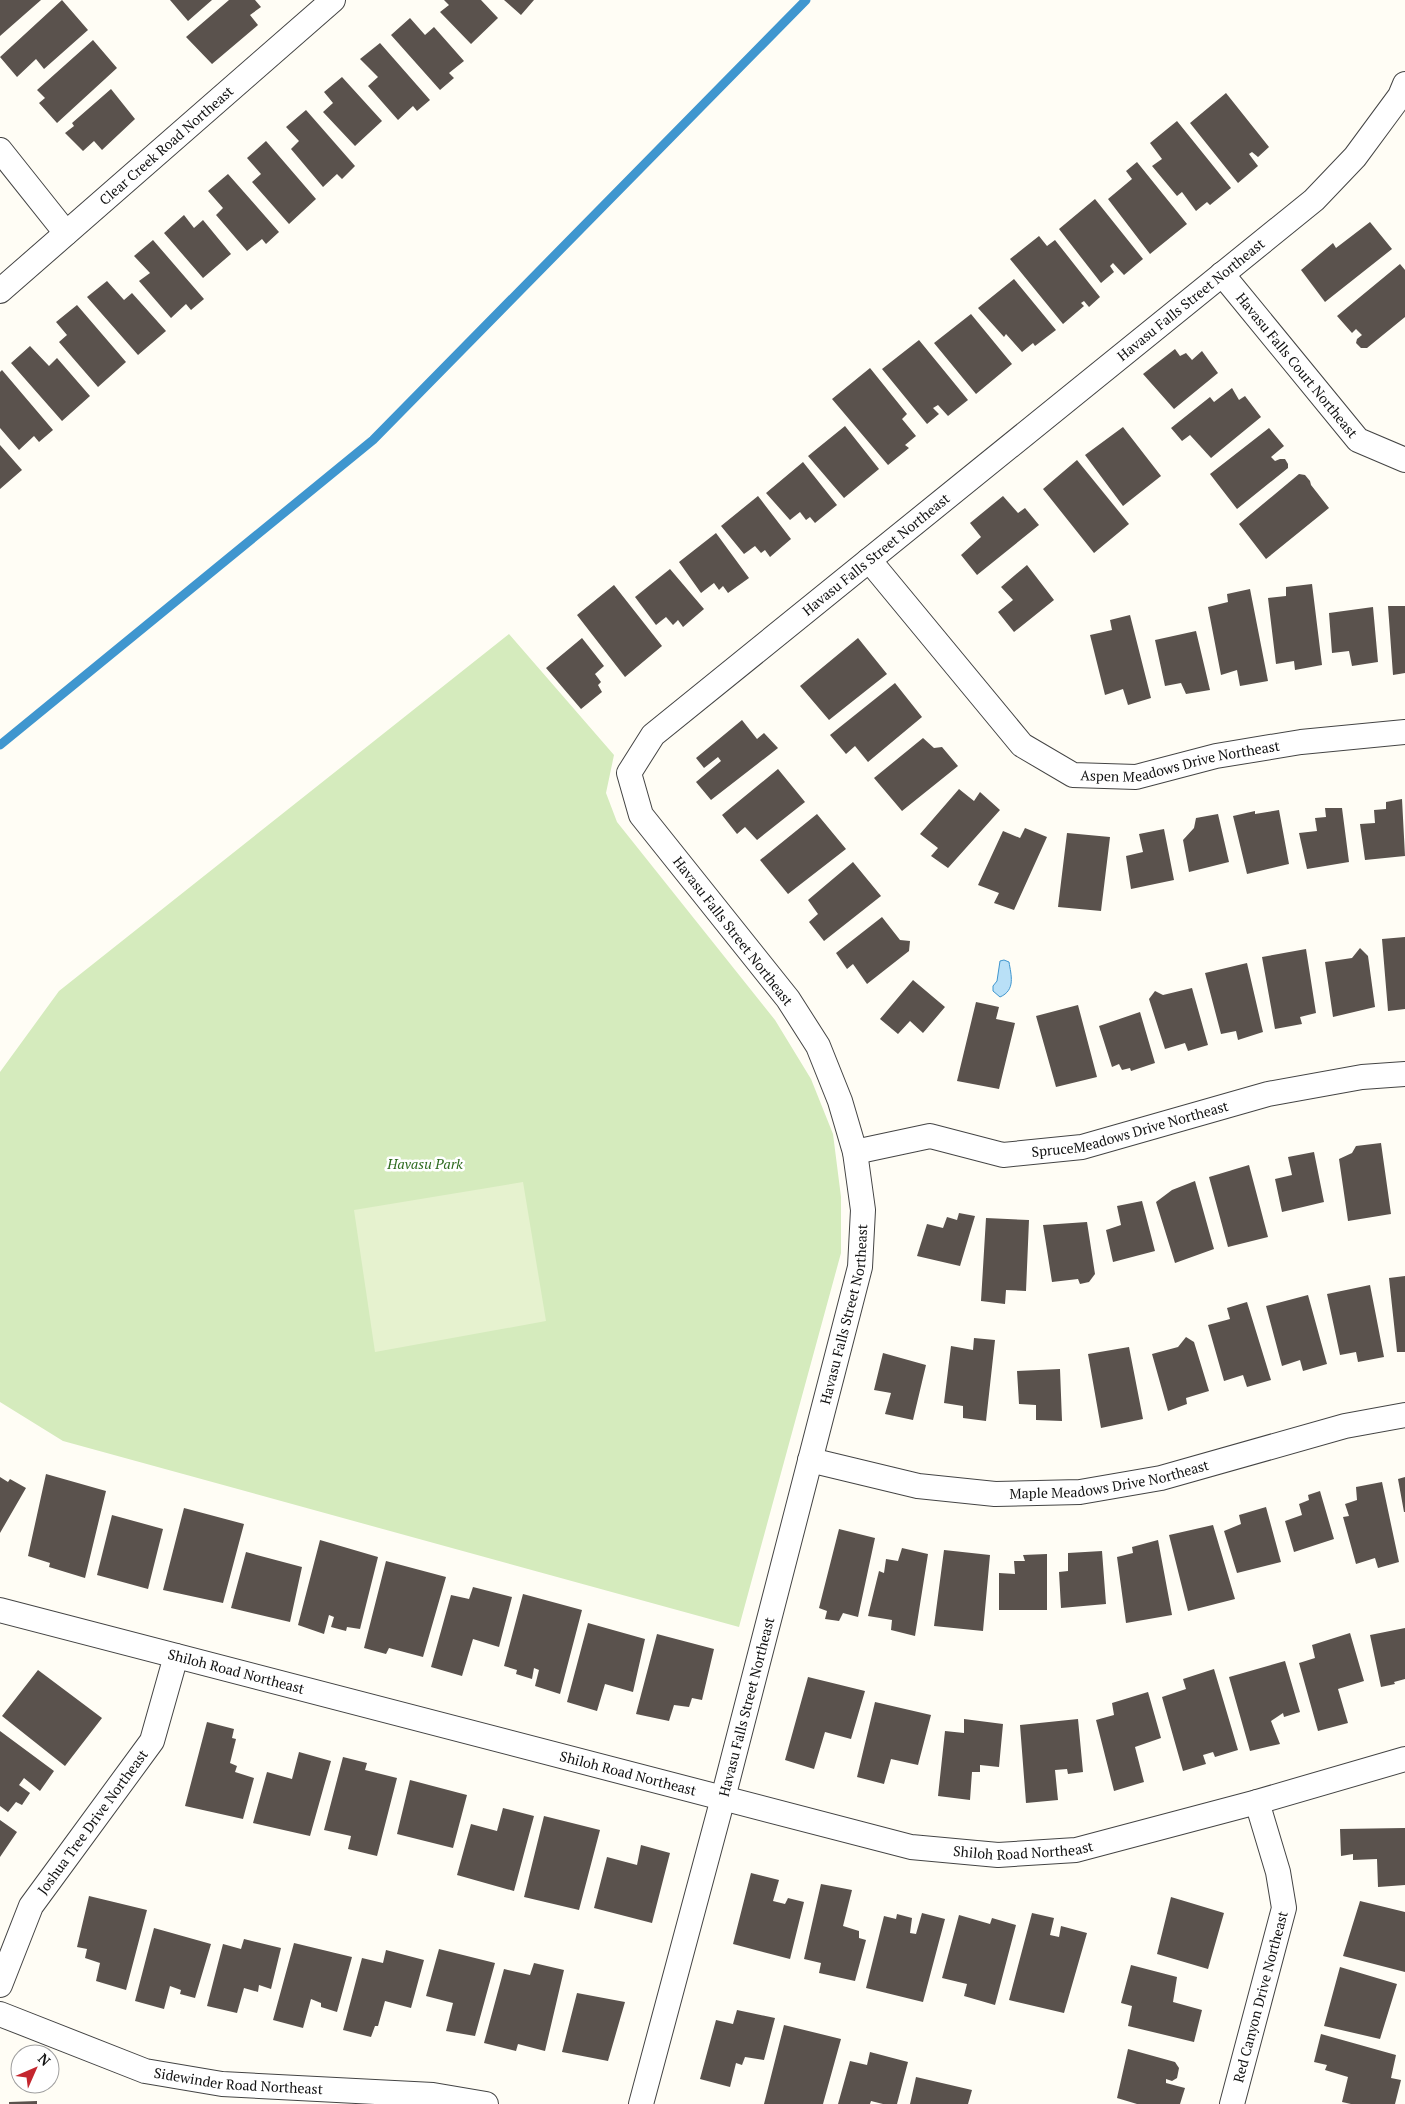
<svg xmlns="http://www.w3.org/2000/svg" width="1405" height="2104" viewBox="0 0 1405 2104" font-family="'PT Serif',serif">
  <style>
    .green { fill: #d5ebbd }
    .pitch { fill: #e6f2cf }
    .water { fill: #b9e0f7; stroke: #3f96cf }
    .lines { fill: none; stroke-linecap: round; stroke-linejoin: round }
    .stream { stroke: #3f96cf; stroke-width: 9 }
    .building { fill: #5a524d }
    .street-casing { stroke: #444; stroke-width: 26 }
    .street { stroke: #fff; stroke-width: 24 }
    .labels { text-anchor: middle; stroke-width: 5; stroke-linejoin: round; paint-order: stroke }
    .street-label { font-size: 14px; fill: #111; stroke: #fff }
    .park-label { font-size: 14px; font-style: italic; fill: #2f6b1f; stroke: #fff }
  </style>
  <rect width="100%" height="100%" fill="#fffdf5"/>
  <path class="green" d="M509 634 614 755 606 793 617 822 775 1020 811 1079 833 1134 841 1197V1253L739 1627 63 1441 0 1402V1072L59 991Z"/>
  <path class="pitch" d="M523 1182 546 1321 375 1352 354 1210Z"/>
  <path class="water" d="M1004 960 1009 962C1011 975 1016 990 1000 997L993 991V986L997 981 1000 961Z"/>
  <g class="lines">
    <path class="stream" d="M0 745 373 440 806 0"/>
  </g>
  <path class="building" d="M0 0H41L0 36Z
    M62 0 88 30 44 69 36 59 17 77 0 57Z
    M170 0H212L188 21Z
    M229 0H255L261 7 250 15 258 25 212 64 186 37Z
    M444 0H481L498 18 471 44 440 12 449 5Z
    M504 0H534L521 15Z
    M410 18 425 35 434 27 464 61 449 73 454 78 440 90 391 35Z
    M93 40 117 68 57 123 39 103 45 98 37 90Z
    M380 43 430 100 417 111 413 106 398 120 368 86 378 77 360 59Z
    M342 77 382 121 355 146 323 112 333 103 324 92Z
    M111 89 135 119 102 150 94 141 83 151 65 133 74 126 72 123Z
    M1226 93 1269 147 1258 157 1252 152 1249 154 1258 166 1238 183 1190 123Z
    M306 110 355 166 342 179 337 174 323 187 291 149 299 141 286 127Z
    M1177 121 1231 188 1210 205 1207 202 1196 211 1182 192 1177 196 1152 166 1162 159 1150 143Z
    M266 141 316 199 289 224 252 182 261 174 247 158Z
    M1137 162 1187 224 1150 254 1108 199 1132 179 1126 171Z
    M228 174 279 232 266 244 262 239 247 251 216 215 223 208 208 191Z
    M1095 199 1143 259 1124 275 1113 263 1110 266 1114 272 1101 283 1059 229Z
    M184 215 194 228 203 220 231 254 203 278 164 233Z
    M1370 222 1392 249 1325 302 1301 270 1333 243 1336 248Z
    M1039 236 1047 246 1055 240 1100 297 1089 307 1084 301 1081 303 1084 306 1063 324 1010 259Z
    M153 240 204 299 191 310 186 304 171 318 139 281 150 273 134 256Z
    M1400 264 1405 270V317L1367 348H1361L1356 343 1357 339 1362 335 1356 329 1352 333 1337 316Z
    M1014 279 1056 330 1035 346 1033 343 1022 352 1006 334 1004 337 978 308Z
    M107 281 124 300 132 293 166 331 138 355 87 297Z
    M77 305 126 362 98 387 59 342 67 335 56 322Z
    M971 314 1012 364 976 394 934 343Z
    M919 340 968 400 948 416 938 405 933 408 939 414 927 424 882 369Z
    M30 346 49 366 57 358 90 396 62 421 11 363Z
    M1175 349 1180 356 1186 353 1192 360 1202 351 1218 373 1174 409 1143 374Z
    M870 368 907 414 902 419 916 436 905 445 909 448 888 465 832 399Z
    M2 370 53 430 39 442 34 436 19 450 0 428V372Z
    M1232 388 1239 400 1245 396 1261 417 1211 458 1190 435 1182 441 1171 428 1210 397 1214 402Z
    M845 426 879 469 844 498 808 456Z
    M1123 427 1161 476 1123 506 1085 455Z
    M1269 428 1284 446 1271 457 1275 461 1280 459H1285L1288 464V468L1237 509 1210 474Z
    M0 445 22 470 0 489Z
    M1077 460 1129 524 1094 553 1043 489Z
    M803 462 837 505 815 523 810 517 806 520 800 512 790 520 766 493Z
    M1299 474 1305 475 1310 481 1311 485 1329 508 1266 559 1239 524Z
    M758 496 791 539 770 557 765 550 761 553 755 546 744 554 721 526Z
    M1003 496 1018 513 1025 508 1039 525 977 575 961 555 981 537 970 523Z
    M716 533 749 578 728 593 723 586 719 590 714 583 701 593 679 562Z
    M1027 565 1054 600 1014 632 998 612 1013 600 1001 587Z
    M670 569 704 609 683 627 678 620 673 625 666 617 656 625 635 597Z
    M1312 584 1322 665 1295 670 1294 661 1276 664 1268 598 1286 596V587Z
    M614 585 662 646 625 677 577 615Z
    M1250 589 1268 681 1240 686 1237 670 1221 675 1208 607 1228 602 1227 594Z
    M1388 606H1405V673L1393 675Z
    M1373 607 1378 662 1352 666 1349 651 1332 653 1329 613Z
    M1130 615 1151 698 1128 705 1123 689 1105 695 1090 635 1112 630 1110 620Z
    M1196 631 1210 690 1186 694 1181 683 1165 686 1155 640Z
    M582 638 604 666 595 674 601 682 598 685 602 692 581 709 546 668Z
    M858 638 887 674 829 720 800 686Z
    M895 683 922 717 868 762 855 746 846 754 830 735Z
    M742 720 757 739 764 733 778 748 711 800 696 782 721 761 718 757 704 768 696 758Z
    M923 738 934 748 942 747 958 766 902 811 874 778Z
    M778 769 805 802 757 840 745 827 737 834 722 815Z
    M959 789 974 801 980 792 1000 810 948 868 931 856 938 848 920 834Z
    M1402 799 1405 856 1365 860 1360 824 1375 823 1374 810 1386 809V802Z
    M1325 808H1342L1349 862 1307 869 1299 833 1317 831 1315 818 1326 817Z
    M1279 810 1289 864 1247 874 1233 816 1255 811V814Z
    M817 814 846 849 788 894 760 860Z
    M1218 814 1229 862 1189 872 1183 840 1194 828 1196 818Z
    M1025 828 1047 837 1014 910 994 903 999 893 978 885 1003 831 1020 838Z
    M1164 829 1174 880 1131 889 1126 856 1143 852 1139 834Z
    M1067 833 1110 837 1101 911 1058 907Z
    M853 862 881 896 824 941 809 922 818 914 808 900Z
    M882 917 900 940 910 941 909 951 867 984 853 964 847 969 836 953Z
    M1405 937V1009L1388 1011 1382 939Z
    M1360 948 1368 956 1375 1007 1333 1017 1325 962 1352 958Z
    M1306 949 1316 1013 1300 1017 1302 1024 1275 1029 1262 957Z
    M1247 963 1263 1032 1238 1040 1236 1031 1221 1034 1205 973Z
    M913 980 945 1007 923 1033 910 1021 898 1034 880 1019Z
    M1192 988 1208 1045 1188 1051 1185 1043 1165 1049 1149 999 1155 991 1163 995Z
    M976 1002 999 1007 996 1019 1015 1023 999 1089 957 1081Z
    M1078 1005 1097 1077 1056 1087 1036 1016Z
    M1140 1012 1155 1063 1131 1071 1130 1068 1122 1070 1119 1064 1112 1067 1099 1026Z
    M1381 1143 1391 1214 1348 1221 1339 1159 1352 1153 1356 1146Z
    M1314 1152 1324 1202 1282 1212 1275 1179 1292 1175 1288 1157Z
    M1249 1165 1268 1237 1228 1247 1209 1177Z
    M1195 1181 1214 1249 1175 1263 1156 1202 1172 1190Z
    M1142 1201 1155 1251 1113 1262 1106 1230 1121 1225 1117 1206Z
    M959 1213 975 1216 960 1266 917 1256 927 1224 943 1228 947 1217 957 1220Z
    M986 1218 1029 1220 1026 1291 1006 1290 1005 1304 981 1301Z
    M1087 1222 1095 1274 1089 1282 1080 1284 1078 1279 1052 1282 1043 1225Z
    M1405 1276V1352H1397L1389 1278Z
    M1370 1285 1384 1357 1358 1362 1356 1352 1340 1355 1327 1294Z
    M1308 1295 1327 1364 1303 1371 1300 1360 1282 1366 1266 1306Z
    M1247 1302 1271 1380 1247 1387 1243 1375 1224 1381 1208 1325 1230 1319 1227 1308Z
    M1186 1337 1194 1342 1209 1391 1186 1398 1187 1404 1168 1411 1152 1354 1178 1347Z
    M974 1338 995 1340 986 1421 963 1418V1406L944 1403 951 1346 973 1350Z
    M1129 1347 1143 1419 1101 1428 1088 1354Z
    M883 1353 926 1365 913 1420 885 1414 891 1393 874 1390Z
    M1060 1369 1062 1421 1036 1420V1405L1019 1404 1017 1371Z
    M46 1474 106 1491 85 1578 49 1567 50 1563 28 1556Z
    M0 1477 8 1482 10 1479 26 1488 0 1533Z
    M1405 1477V1512H1404L1398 1479Z
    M1382 1482 1399 1562 1378 1568 1375 1558 1356 1564 1343 1517 1349 1516 1345 1504 1357 1500 1356 1487Z
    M1320 1491 1334 1539 1294 1552 1285 1521 1302 1515 1299 1504 1309 1500 1308 1495Z
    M1266 1507 1281 1562 1237 1573 1224 1531 1241 1524 1239 1515Z
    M184 1508 244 1524 223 1603 163 1590Z
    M112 1515 163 1529 148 1589 97 1575Z
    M1213 1525 1235 1599 1188 1611 1169 1535Z
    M839 1529 875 1538 858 1617 843 1613 839 1621 825 1619 827 1611 819 1608Z
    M320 1540 378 1557 360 1629 347 1627 346 1631 331 1627 334 1617 329 1615 324 1634 298 1625Z
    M1158 1540 1172 1615 1126 1623 1117 1557 1133 1553 1132 1547Z
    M902 1548 928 1554 915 1636 891 1630 892 1620 868 1616 879 1571 884 1573 886 1559 898 1561Z
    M944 1550 990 1555 983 1631 934 1626Z
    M1102 1551 1106 1604 1061 1608 1059 1572 1068 1571V1553Z
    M246 1552 302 1567 290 1622 231 1608Z
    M1047 1554V1610H999V1573L1015 1574 1014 1561H1025L1023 1555Z
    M386 1561 446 1577 423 1657 389 1648 386 1654 364 1648Z
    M473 1587 512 1597 499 1647 473 1639 462 1676 431 1667 451 1595 469 1599Z
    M523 1594 582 1610 560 1694 535 1686 539 1670 534 1668 532 1679 516 1674 517 1670 504 1666Z
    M588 1623 645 1639 633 1692 605 1684 597 1711 567 1702Z
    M1405 1628V1679L1394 1682 1395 1684 1381 1687 1370 1635Z
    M1350 1633 1364 1681 1338 1689 1348 1723 1318 1731 1299 1663 1315 1658 1312 1645Z
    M657 1634 714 1649 702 1700 692 1698 689 1707 674 1705 669 1721 636 1714Z
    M1285 1661 1300 1712 1284 1717 1283 1713 1271 1721 1280 1744 1250 1751 1229 1677Z
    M1214 1669 1238 1750 1215 1757 1213 1752 1203 1755 1206 1764 1183 1771 1162 1697 1186 1689 1183 1679Z
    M38 1670 102 1718 65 1766 2 1716Z
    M808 1677 865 1691 851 1739 825 1732 814 1769 785 1760Z
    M1148 1692 1161 1738 1135 1747 1144 1782 1114 1791 1096 1720 1114 1715 1112 1703Z
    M875 1702 931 1715 918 1765 891 1759 884 1784 857 1777Z
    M964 1719 1003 1724 999 1767 980 1765V1772H972L970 1800 938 1796 945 1731 964 1733Z
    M1078 1719 1083 1772 1068 1774 1067 1769 1055 1770 1058 1800 1026 1803 1020 1725Z
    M207 1722 234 1729 232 1738 236 1739 230 1763 237 1766 235 1772 254 1778 243 1819 185 1806Z
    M0 1731 54 1771 40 1791 24 1778 19 1785 30 1793 22 1805 16 1802 8 1812 0 1806Z
    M299 1752 331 1761 310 1836 253 1823 267 1772 292 1779Z
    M343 1757 367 1763 365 1770 397 1778 377 1856 348 1849 351 1836 324 1830Z
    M410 1780 467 1795 453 1848 397 1834Z
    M503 1808 534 1816 514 1891 457 1875 471 1824 497 1831Z
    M544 1816 600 1830 579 1910 524 1897Z
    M0 1820 17 1832 0 1857Z
    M1405 1828V1885L1378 1887 1377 1859 1353 1860V1854L1341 1856 1340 1829Z
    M641 1845 670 1853 652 1923 594 1908 607 1857 637 1865Z
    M751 1873 779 1880 773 1901 785 1904 788 1898 804 1902 790 1959 733 1944Z
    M821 1884 852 1890 843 1926 859 1931V1938L866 1940 855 1981 819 1973 821 1963 804 1959Z
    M89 1896 147 1910 126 1990 96 1981 100 1963 85 1958 87 1949 77 1947Z
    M1171 1897 1224 1913 1208 1969 1157 1954Z
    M1360 1901 1405 1912V1972L1343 1956Z
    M922 1913 945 1919 923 2002 866 1988 884 1916 896 1919 897 1914 912 1918 910 1933 916 1934Z
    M1032 1913 1054 1918 1050 1935 1059 1937 1061 1926 1087 1933 1064 2013 1009 2000Z
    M959 1915 990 1924 992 1918 1016 1925 995 2005 964 1996 967 1984 942 1978Z
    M154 1928 211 1944 195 1998 180 1994 181 1990 170 1986 164 2009 135 2001Z
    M244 1939 281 1948 271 1989 259 1985 258 1992 244 1988 237 2013 207 2006 223 1944 241 1949Z
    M294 1943 352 1957 337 2012 321 2007V2003L311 1999 303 2028 273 2020Z
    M439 1949 495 1963 475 2036 446 2031 453 2003 426 1996Z
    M386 1950 424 1960 411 2008 385 2001 378 2026H375L371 2037 343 2030 362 1958 383 1963Z
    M534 1963 564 1970 545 2051 518 2044 516 2051 484 2043 504 1969 530 1975Z
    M1131 1965 1177 1977 1173 2002 1202 2010 1194 2042 1128 2026 1132 2006 1121 2003Z
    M1340 1967 1397 1984 1380 2039 1324 2026Z
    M577 1993 625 2002 608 2061 562 2052Z
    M737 2010 775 2018 764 2060 745 2057 742 2065 736 2063 730 2087 700 2079 716 2020 733 2024Z
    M784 2025 841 2039 823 2104H764Z
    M1321 2034 1396 2055 1391 2078 1401 2080 1395 2104H1351L1342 2102 1348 2077 1325 2070 1327 2065 1314 2062Z
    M1128 2049 1175 2062 1179 2068 1177 2078 1172 2081 1166 2079V2083L1185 2088 1180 2104H1137L1117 2098Z
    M870 2052 908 2062 897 2104H883L871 2101 870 2104H838L850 2061 867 2065Z
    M916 2077 972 2090 968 2104H910Z
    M37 2101V2104H9V2102Z"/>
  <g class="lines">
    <defs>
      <g id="street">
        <path d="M0 150 66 233"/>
        <path id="s1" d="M1222 274 1358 440 1405 460"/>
        <path id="s2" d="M0 291 333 0"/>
        <path id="s3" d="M869 560 1022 745 1073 775 1136 777 1216 756 1301 742 1405 732"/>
        <path id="s4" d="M855 1152 930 1136 1003 1155 1082 1147 1268 1094 1362 1077 1405 1074"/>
        <path id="s5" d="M810 1460 918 1486 995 1494 1080 1492 1161 1478 1345 1426 1405 1415"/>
        <path id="s6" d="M0 1610 911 1847 998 1855 1076 1850 1257 1802 1405 1759"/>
        <path id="s7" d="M0 1985 31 1906 152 1741 176 1656"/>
        <path id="s8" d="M0 2014 145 2071 222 2084 433 2095 486 2104"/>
        <path id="s9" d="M641 2104 723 1798 860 1267 863 1210 855 1152 840 1101 818 1046 788 999 641 815 629 773 653 735 1314 200 1355 157 1400 96 1405 84"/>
        <path id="s10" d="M1232 2104 1284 1908 1278 1872 1257 1802"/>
      </g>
    </defs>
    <use href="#street" class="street-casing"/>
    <use href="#street" class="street"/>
  </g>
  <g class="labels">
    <g class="street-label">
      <text dy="5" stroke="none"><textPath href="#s2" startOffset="221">Clear Creek Road Northeast</textPath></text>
      <text dy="5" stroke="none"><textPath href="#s9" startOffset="2165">Havasu Falls Street Northeast</textPath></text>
      <text dy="5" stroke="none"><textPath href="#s1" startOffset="118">Havasu Falls Court Northeast</textPath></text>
      <text dy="5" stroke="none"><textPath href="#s9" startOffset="1760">Havasu Falls Street Northeast</textPath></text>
      <text dy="5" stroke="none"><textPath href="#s3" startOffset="408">Aspen Meadows Drive Northeast</textPath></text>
      <text transform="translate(733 931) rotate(52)" y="5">Havasu Falls Street Northeast</text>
      <text dy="5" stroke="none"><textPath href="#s4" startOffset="282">SpruceMeadows Drive Northeast</textPath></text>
      <text dy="5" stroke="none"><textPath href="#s9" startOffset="816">Havasu Falls Street Northeast</textPath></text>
      <text dy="5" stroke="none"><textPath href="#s5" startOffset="304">Maple Meadows Drive Northeast</textPath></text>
      <text dy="5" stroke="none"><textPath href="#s6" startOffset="244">Shiloh Road Northeast</textPath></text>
      <text dy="5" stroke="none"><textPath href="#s9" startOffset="411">Havasu Falls Street Northeast</textPath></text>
      <text dy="5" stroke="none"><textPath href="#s6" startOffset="649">Shiloh Road Northeast</textPath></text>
      <text dy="5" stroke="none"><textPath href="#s7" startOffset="189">Joshua Tree Drive Northeast</textPath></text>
      <text dy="5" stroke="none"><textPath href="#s6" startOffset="1054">Shiloh Road Northeast</textPath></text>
      <text dy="5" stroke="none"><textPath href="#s10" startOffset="111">Red Canyon Drive Northeast</textPath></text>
      <text dy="5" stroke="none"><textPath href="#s8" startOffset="250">Sidewinder Road Northeast</textPath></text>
    </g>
    <g class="park-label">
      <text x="425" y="1169">Havasu Park</text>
    </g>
  </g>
  <g transform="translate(35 2069) rotate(45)"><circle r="24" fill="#ffffff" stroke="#a0a0a0"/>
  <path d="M0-4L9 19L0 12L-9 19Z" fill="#c4262e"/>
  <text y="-8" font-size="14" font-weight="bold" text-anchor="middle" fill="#111111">N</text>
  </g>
</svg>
